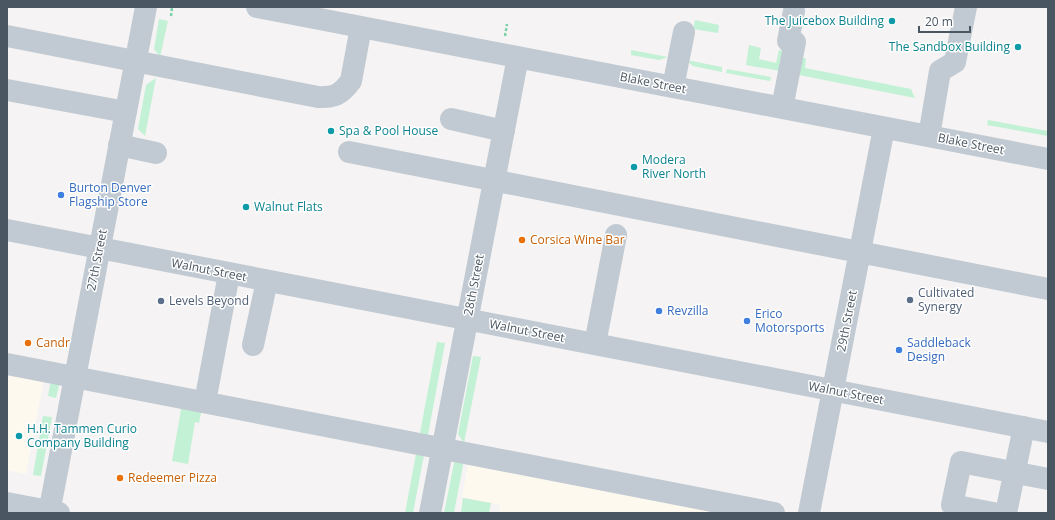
<svg xmlns="http://www.w3.org/2000/svg" width="1055" height="520" viewBox="0 0 1055 520" font-family="'Open Sans',sans-serif">
  <style>
    .commercial { fill: #fdf9ef }
    .green { fill: #c3f1d5 }
    .lines { fill: none; stroke-linecap: round; stroke-linejoin: round }
    .path { stroke: #7ad0a6; stroke-width: 2.5; stroke-dasharray: 3 2; stroke-linecap: butt }
    .minor { stroke: #c1cad2; stroke-width: 22 }
    .culture-dot { fill: #0f9aa8; stroke: #fff; stroke-width: 1.5 }
    .shop-dot { fill: #3f7fe0; stroke: #fff; stroke-width: 1.5 }
    .food-dot { fill: #e8710a; stroke: #fff; stroke-width: 1.5 }
    .service-dot { fill: #5c6f8a; stroke: #fff; stroke-width: 1.5 }
    .labels { text-anchor: middle; stroke-width: 3; stroke-linejoin: round; paint-order: stroke }
    .culture-label { font-size: 12px; fill: #0d838f; stroke: #fff; text-anchor: start }
    .street-label { font-size: 12px; fill: #4a5661; stroke: #fff }
    .shop-label { font-size: 12px; fill: #366cbe; stroke: #fff; text-anchor: start }
    .food-label { font-size: 12px; fill: #c56008; stroke: #fff; text-anchor: start }
    .service-label { font-size: 12px; fill: #4e5e75; stroke: #fff; text-anchor: start }
  </style>
  <rect width="100%" height="100%" fill="#f5f3f3"/>
  <path class="commercial" d="M7 368 45 375 26 474 7 470Z
    M469 457 765 513H499L500 505 462 497Z"/>
  <path class="green" d="M159 19 168 21 160 57 154 49Z
    M695 20 719 25 718 33 693 29Z
    M749 45 761 48 759 59 776 63 779 50 784 51 780 71 746 65Z
    M631 50 668 57 659 60 631 55Z
    M802 58H806L805 68 911 89 915 98 799 75Z
    M686 60 722 67V72L693 66Z
    M727 69 771 77 770 81 726 73Z
    M156 78 145 136 138 129 146 85Z
    M988 120 1048 131V136L987 125Z
    M437 342 445 343 428 435 420 433Z
    M473 356 481 357 464 443 458 434Z
    M51 379 60 381 56 398 48 396Z
    M182 404 202 408 199 423 195 422 188 464 172 461Z
    M43 416 52 417 41 476 33 475Z
    M416 454 424 455 413 513H405Z
    M455 458 464 460 454 513H444Z
    M463 498 491 503 489 513H461Z"/>
  <g class="lines">
    <path class="path" d="M124 8V7
      M171 16 172 7
      M505 36 507 24"/>
    <path class="minor" d="M257 7 1048 159
      M7 36 318 97C335 98 341 94 351 81L361 27
      M673 87 684 32
      M7 90 126 112
      M782 108 795 42 788 41 794 11
      M451 119 504 131
      M929 136 940 71 955 62 966 7
      M119 145 156 153
      M349 152 1048 289
      M7 230 1048 432
      M595 344 616 235
      M253 345 267 281
      M7 364 774 513
      M205 402 229 274
      M7 503 59 513
      M49 513 146 7
      M430 513 518 57
      M809 513 884 128
      M993 513 952 505 961 462 1048 479
      M1006 513 1024 427"/>
  </g>
  <g class="culture-dot">
    <circle cx="892" cy="21" r="4"/>
    <circle cx="1018" cy="47" r="4"/>
    <circle cx="331" cy="131" r="4"/>
    <circle cx="634" cy="167" r="4"/>
    <circle cx="246" cy="207" r="4"/>
    <circle cx="19" cy="436" r="4"/>
  </g>
  <g class="shop-dot">
    <circle cx="61" cy="195" r="4"/>
    <circle cx="659" cy="311" r="4"/>
    <circle cx="747" cy="321" r="4"/>
    <circle cx="899" cy="350" r="4"/>
  </g>
  <g class="food-dot">
    <circle cx="522" cy="240" r="4"/>
    <circle cx="28" cy="343" r="4"/>
    <circle cx="120" cy="478" r="4"/>
  </g>
  <g class="service-dot">
    <circle cx="910" cy="300" r="4"/>
    <circle cx="161" cy="301" r="4"/>
  </g>
  <g class="labels">
    <g class="culture-label">
      <text x="884" y="25" text-anchor="end">The Juicebox Building</text>
      <text x="1010" y="51" text-anchor="end">The Sandbox Building</text>
      <text x="339" y="135">Spa &amp; Pool House</text>
      <text x="642" y="164">Modera<tspan x="642" dy="14">River North</tspan></text>
      <text x="254" y="211">Walnut Flats</text>
      <text x="27" y="433">H.H. Tammen Curio<tspan x="27" dy="14">Company Building</tspan></text>
    </g>
    <g class="street-label">
      <text transform="translate(653 83) rotate(11)" y="4">Blake Street</text>
      <text transform="translate(971 144) rotate(11)" y="4">Blake Street</text>
      <text transform="translate(97 260) rotate(-79)" y="4">27th Street</text>
      <text transform="translate(209 270) rotate(11)" y="4">Walnut Street</text>
      <text transform="translate(474 285) rotate(-79)" y="4">28th Street</text>
      <text transform="translate(847 321) rotate(-79)" y="4">29th Street</text>
      <text transform="translate(527 331) rotate(11)" y="4">Walnut Street</text>
      <text transform="translate(846 393) rotate(11)" y="4">Walnut Street</text>
    </g>
    <g class="shop-label">
      <text x="69" y="192">Burton Denver<tspan x="69" dy="14">Flagship Store</tspan></text>
      <text x="667" y="315">Revzilla</text>
      <text x="755" y="318">Erico<tspan x="755" dy="14">Motorsports</tspan></text>
      <text x="907" y="347">Saddleback<tspan x="907" dy="14">Design</tspan></text>
    </g>
    <g class="food-label">
      <text x="530" y="244">Corsica Wine Bar</text>
      <text x="36" y="347">Candr</text>
      <text x="128" y="482">Redeemer Pizza</text>
    </g>
    <g class="service-label">
      <text x="918" y="297">Cultivated<tspan x="918" dy="14">Synergy</tspan></text>
      <text x="169" y="305">Levels Beyond</text>
    </g>
  </g>
  <rect width="1055" height="520" fill="none" stroke="#4a5661" stroke-width="16"/>
  <path d="M919 26v6h51v-6" fill="none" stroke="#4a5661" stroke-width="2"/>
  <text x="925" y="26" font-size="12" fill="#4a5661" stroke="#ffffff" stroke-width="3" paint-order="stroke">20 m</text>
</svg>
